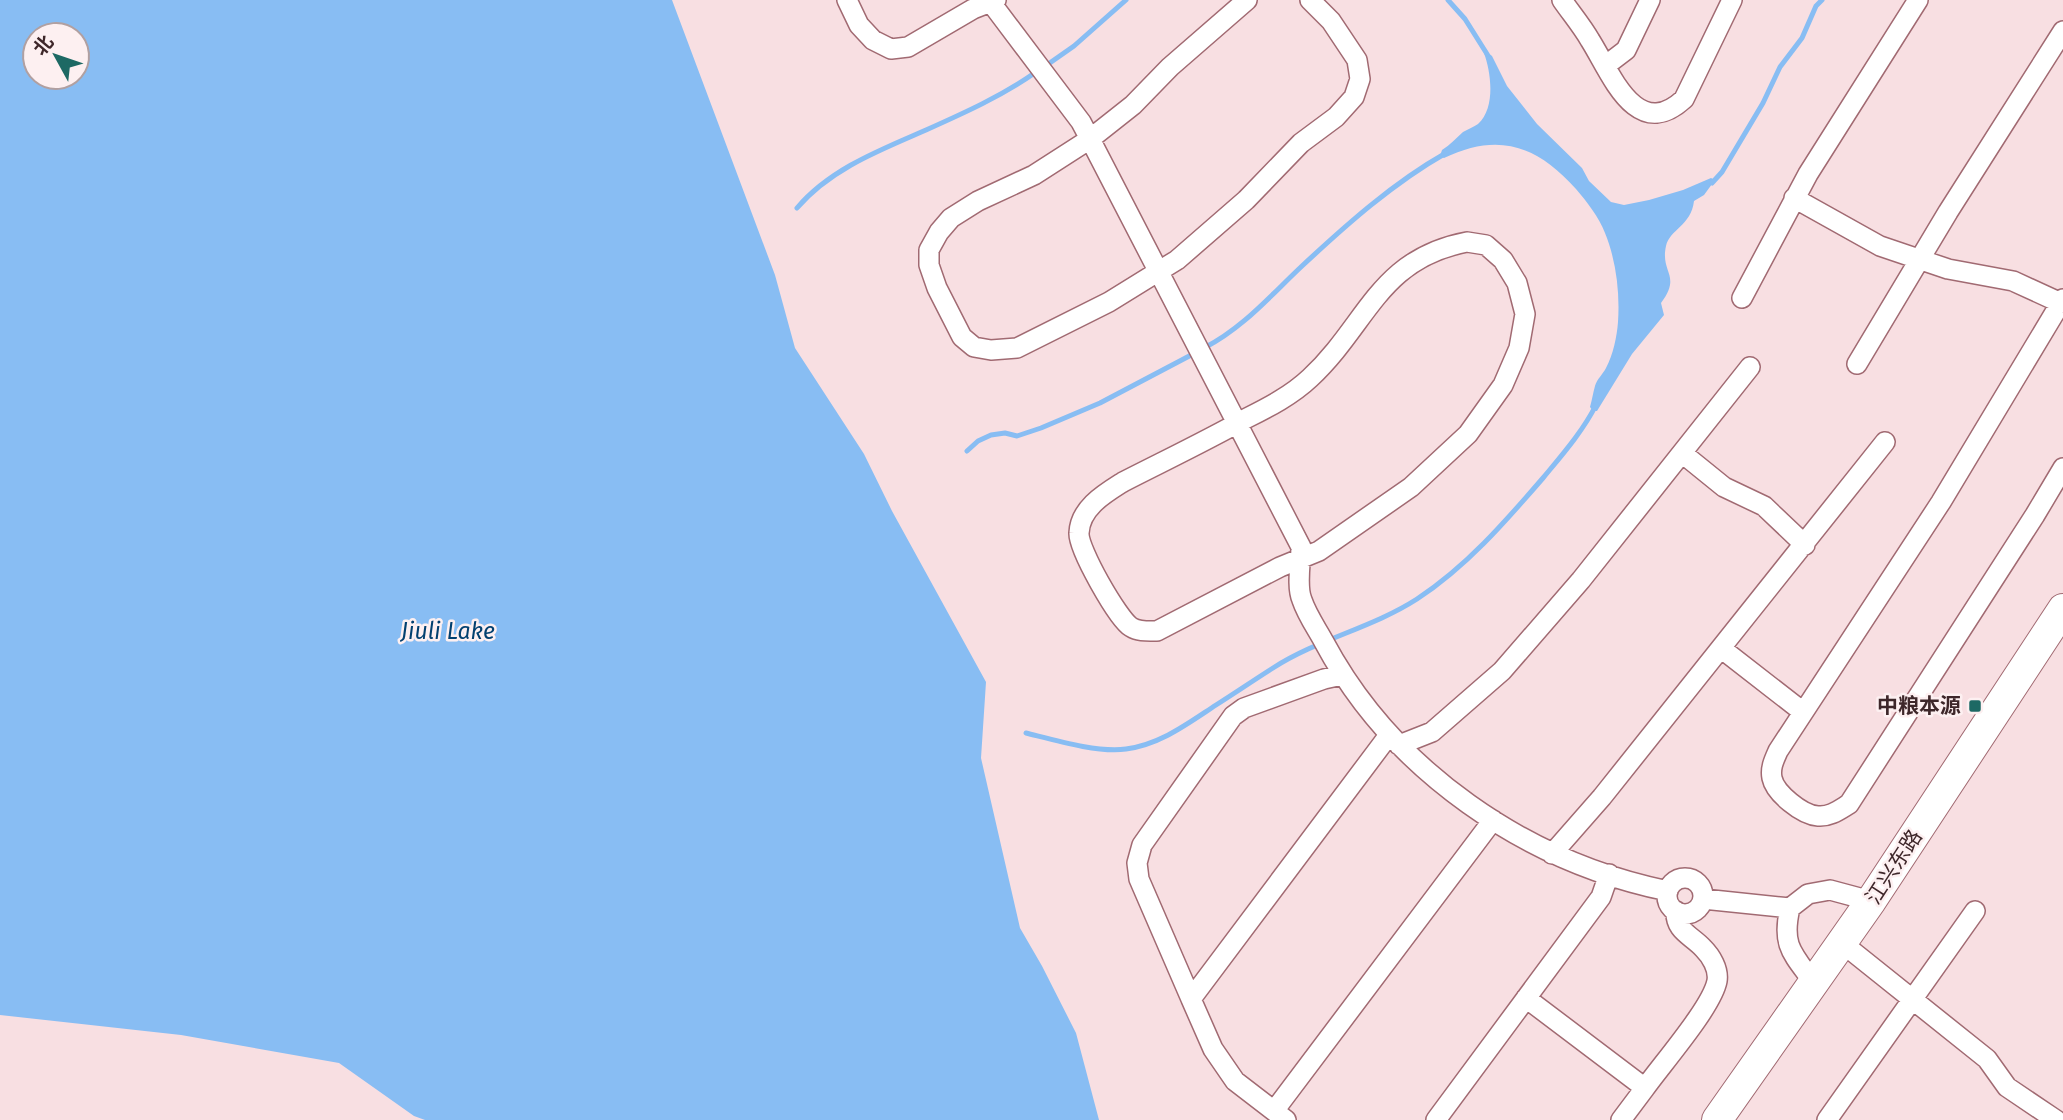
<svg xmlns="http://www.w3.org/2000/svg" width="2063" height="1120" viewBox="0 0 2063 1120" font-family="'Fira Sans','Noto Sans SC',sans-serif">
  <style>
    .water { fill: #88bdf3; fill-rule: evenodd }
    .lines { fill: none; stroke-linecap: round; stroke-linejoin: round }
    .stream { stroke: #88bdf3; stroke-width: 5 }
    .street-casing { stroke: #a16a72; stroke-width: 22 }
    .primary-casing { stroke: #a16a72; stroke-width: 32 }
    .street { stroke: #fff; stroke-width: 19 }
    .primary { stroke: #fff; stroke-width: 30 }
    .poi-dot { fill: #1d6964; stroke: #fdf0f1; stroke-width: 2.5 }
    .labels { text-anchor: middle; stroke-width: 5; stroke-linejoin: round; paint-order: stroke }
    .poi-label { font-size: 21px; font-weight: bold; fill: #3e272a; stroke: #fdf0f1; text-anchor: end }
    .street-label { font-size: 21px; fill: #3e272a; stroke: #fdf0f1 }
    .water-label { font-size: 23px; font-style: italic; fill: #024070; stroke: #fdf0f1 }
  </style>
  <rect width="100%" height="100%" fill="#f8dfe2"/>
  <path class="water" d="M0 0H672L775 275 795 348 864 454 892 511 986 682 981 758 1020 928 1042 966 1076 1033 1099 1120H425L414 1116 339 1063 181 1035 0 1015ZM77 35V77H35V35Z
    M1485 50 1492 56 1507 86 1537 124 1582 168 1589 181 1611 202 1624 205 1649 200 1683 190 1711 178 1715 180 1704 195 1694 201C1691 226 1670 229 1666 246 1660 273 1682 275 1661 303L1664 315 1632 354 1597 411H1593L1590 407C1592 400 1593 393 1595 386 1597 379 1603 374 1606 368 1613 355 1617 336 1618 322 1620 292 1616 260 1605 233 1599 217 1587 202 1576 189 1537 145 1498 132 1444 158L1440 156 1442 150C1450 145 1456 138 1463 132 1468 129 1474 127 1478 124 1496 108 1491 72 1484 53Z"/>
  <g class="lines">
    <path class="stream" d="M1448 0 1465 19 1487 54
      M1044 67 1074 46 1126 0
      M1712 183 1722 172 1763 103 1780 67 1802 38 1816 6 1822 0
      M797 208C830 169 880 150 926 130 964 113 1002 96 1036 72
      M1204 348C1243 328 1270 296 1302 266 1346 225 1393 183 1446 153
      M967 451 978 441 991 435 1005 433 1017 436 1041 428 1100 403 1195 353
      M1026 733C1054 740 1098 753 1126 749 1161 744 1187 724 1216 705 1235 693 1254 680 1273 668 1318 639 1372 628 1417 599 1466 567 1505 522 1543 478 1562 455 1583 431 1596 405"/>
    <defs>
      <path id="street" d="M847 0 859 25 873 40 891 49 908 47 973 9 996 0
        M989 0 1081 122 1090 139 1301 547C1301 562 1296 586 1302 600 1307 615 1317 629 1324 642 1393 771 1526 862 1668 891
        M1247 0 1170 67 1133 105 1090 139 1034 175 978 201 951 218 939 232 929 250V265L937 288 962 337 974 347 991 350 1017 348 1109 302 1177 260 1246 200 1301 143 1336 117 1354 97 1360 79 1357 60 1331 21 1310 0
        M1562 0C1571 13 1582 26 1590 40 1611 73 1636 143 1684 99L1732 0
        M1605 66 1626 50 1650 0
        M1794 198 1880 246 1948 269 2013 281 2061 303
        M1467 242 1486 245 1503 260 1517 283 1525 314 1519 348 1503 385 1468 434 1411 487 1319 551 1280 567 1157 631C1148 631 1139 632 1131 627 1118 619 1078 549 1079 533 1080 508 1104 494 1123 482 1164 461 1206 441 1247 418 1269 407 1292 395 1310 378 1368 324 1378 259 1467 242Z
        M1742 298 1808 174 1918 0
        M2063 299 1941 502 1778 751C1774 760 1770 768 1772 778 1775 793 1802 815 1818 816 1830 817 1839 810 1849 804L2035 515 2063 468
        M1857 364 1948 212 2063 31
        M1682 453 1724 487 1764 506 1805 545
        M1722 649 1803 712
        M1399 745 1432 732 1502 671 1581 580 1750 367
        M1552 854 1602 797 1885 442
        M1667 896a18 18 0 1 1 36 0a18 18 0 1 1-36 0Z
        M1703 899 1790 908
        M1842 943 1987 1059 2007 1087 2056 1120
        M1814 983C1793 954 1781 946 1790 908L1808 894 1830 890 1871 901
        M1526 998 1645 1088 1621 1120
        M1191 999 1139 879 1137 863 1142 845 1233 716 1244 708 1324 679 1342 675
        M1645 1088C1662 1064 1712 1007 1717 981 1719 969 1711 956 1703 948 1691 935 1675 931 1676 911
        M1274 1111 1235 1081 1213 1049 1191 999 1389 735
        M1286 1120 1274 1111 1493 820
        M1436 1120 1601 897 1609 874
        M1827 1120 1975 911"/>
      <path id="primary" d="M1717 1120 1871 901 2063 609"/>
    </defs>
    <use href="#street" class="street-casing"/>
    <use href="#primary" class="primary-casing"/>
    <use href="#street" class="street"/>
    <use href="#primary" class="primary"/>
  </g>
  <rect class="poi-dot" x="1968" y="699" width="14" height="14" rx="3.5"/>
  <g class="labels">
    <g class="poi-label">
      <text x="1961" y="713">中粮本源</text>
    </g>
    <g class="street-label">
      <text transform="translate(1894 867) rotate(-57)" y="7">江兴东路</text>
    </g>
    <g class="water-label">
      <text x="448" y="639">Jiuli Lake</text>
    </g>
  </g>
  <g transform="translate(56 56) rotate(310)"><circle r="33" fill="#fdf0f1" stroke="#b1a0a1" stroke-width="2"/>
  <path d="M0-5L12 26L0 18L-12 26Z" fill="#1d6964"/>
  <text y="-10" font-size="19" font-weight="bold" text-anchor="middle" fill="#3e272a">北</text>
  </g>
</svg>
